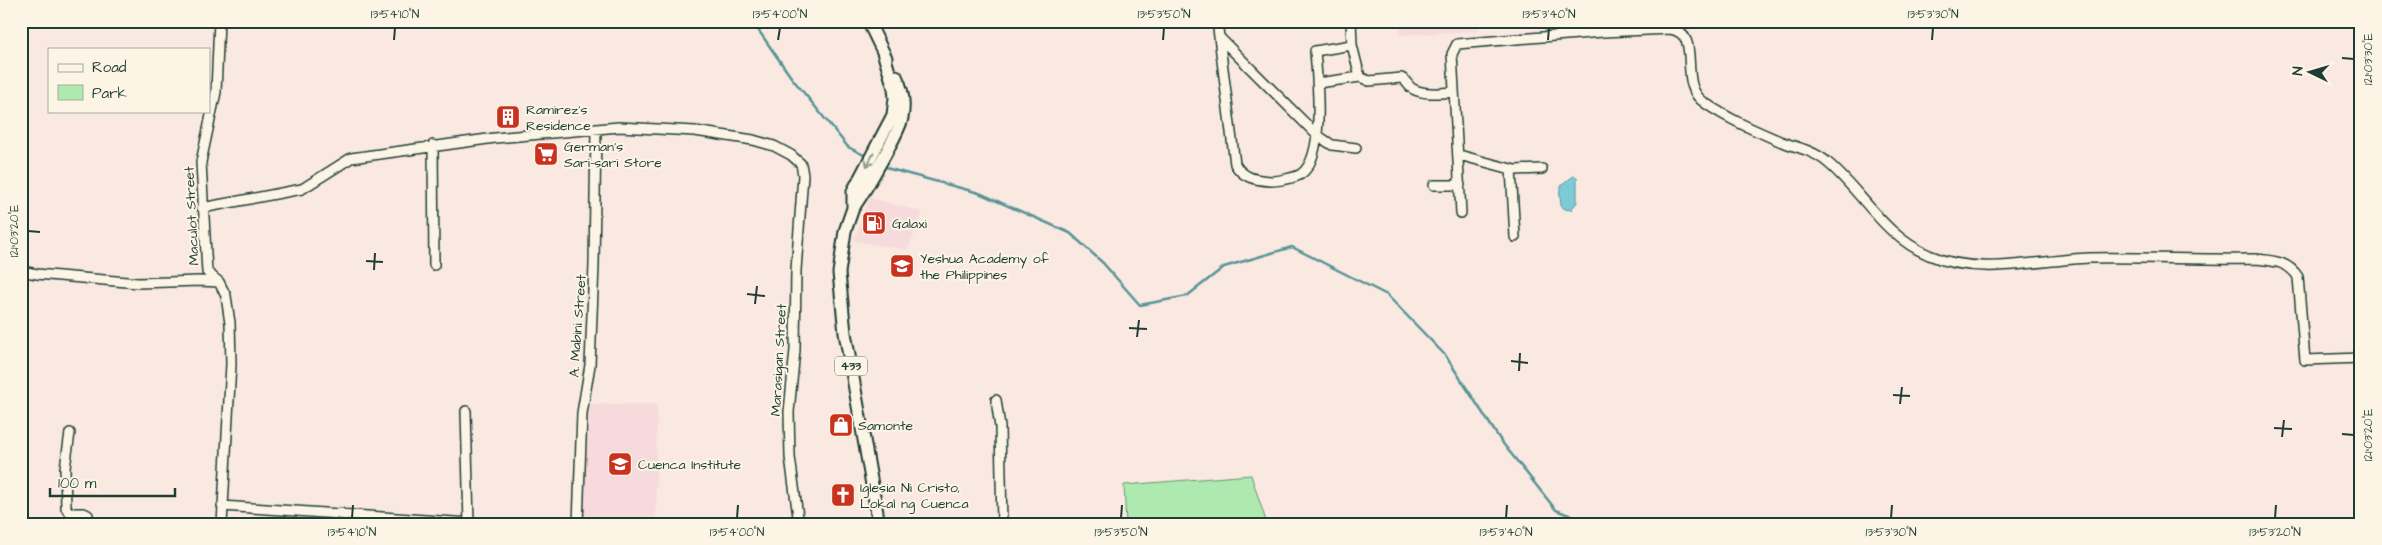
<svg xmlns="http://www.w3.org/2000/svg" width="2382" height="545" viewBox="0 0 2382 545" font-family="'Architects Daughter',sans-serif">
  <style>
    .built { fill: #f7dbdc }
    .green { fill: #aeeaaf; stroke: #669472 }
    .water { fill: #7cccd8; stroke: #579396 }
    .lines { fill: none; stroke-linecap: round; stroke-linejoin: round }
    .stream { stroke: #579396; stroke-width: 2.5 }
    .minor-casing { stroke: #1f3d34; stroke-width: 12 }
    .major-casing { stroke: #1f3d34; stroke-width: 15 }
    .minor { stroke: #fcf5e5; stroke-width: 9 }
    .major { stroke: #fcf5e5; stroke-width: 11 }
    .oneway { stroke: #8e998c }
    .ticks { fill: none; stroke: #1f3d34; stroke-width: 2 }
    .labels { text-anchor: middle; stroke-width: 4; stroke-linejoin: round; paint-order: stroke }
    .shield { fill: #fcf5e5; stroke: #617469; stroke-width: 1 }
    .shield-label { font-size: 12px; font-weight: bold; fill: #1f3d34 }
    .poi-label { font-size: 14px; fill: #1f3d34; stroke: #fcf5e5; text-anchor: start }
    .street-label { font-size: 14px; fill: #1f3d34; stroke: #fcf5e5 }
    .neatline { fill: none; stroke: #1f3d34; stroke-width: 2 }
    .ticks-label { font-size: 12px; text-anchor: middle; fill: #1f3d34 }
  </style>
  <rect width="100%" height="100%" fill="#fae9e1"/>
  <filter id="ink" filterUnits="userSpaceOnUse"><feTurbulence type="fractalNoise" baseFrequency=".02" numOctaves="2"/><feDisplacementMap in="SourceGraphic" scale="10" xChannelSelector="R" yChannelSelector="G"/><feConvolveMatrix kernelMatrix="1 2 1 2 8 2 1 2 1" color-interpolation-filters="sRGB"/></filter>
  <g filter="url(#ink)">
    <path class="built" d="M1398 21H1478L1479 31 1400 35Z
      M869 198 923 212 908 250 854 241Z
      M584 404H657L656 524H581Z"/>
    <path class="green" d="M1251 475 1267 524H1126L1124 485Z"/>
    <path class="water" d="M1574 176 1577 177V202L1571 210 1565 209 1561 206C1559 187 1557 187 1574 176Z"/>
    <g class="lines">
      <path class="stream" d="M752 21 791 77 848 147 866 156
        M882 165 890 169 979 193 1070 233 1103 263 1140 305 1187 296 1224 267 1292 247 1387 295 1445 355 1501 441 1556 510 1592 524"/>
      <defs>
        <path id="minor" d="M219 21 216 92 201 162 207 272 219 282 226 296 230 323 231 364 222 524
          M1217 21 1235 164C1243 178 1255 180 1271 181 1278 181 1295 178 1301 174 1326 156 1317 79 1315 51L1352 45
          M1351 21 1352 45 1360 77 1369 81 1401 78C1407 80 1407 86 1413 89 1424 95 1441 93 1454 92
          M1219 37 1317 135 1332 145 1356 148
          M1318 83 1360 77
          M433 145 434 265
          M1459 155 1515 170 1542 169
          M1511 169 1515 237
          M1434 185H1460
          M202 208 302 189 351 158 495 138 619 127 695 131 753 140 774 146 791 155 801 164 803 175 796 270 795 350 789 412 790 457 799 524
          M1461 213 1452 54 1457 44 1603 32 1670 29C1705 34 1675 84 1705 103 1728 119 1756 131 1782 142 1797 147 1814 151 1827 162 1863 192 1883 236 1929 255 1979 277 2037 260 2089 258 2145 257 2200 260 2256 259 2273 261 2288 261 2298 277L2305 360 2361 358
          M21 271 37 274 138 283 199 281 219 282
          M996 400 1000 427 1002 524
          M466 411 469 524
          M70 433 65 468 66 508 70 513H84L88 515 89 524
          M222 506 484 524
          M341 524V513
          M578 524 582 413 590 365 594 265 596 130"/>
        <path id="major" d="M868 21 886 58
          M853 208C862 196 900 131 902 118 905 103 903 90 896 76
          M879 524 845 333 839 273 845 231 853 208V191L893 115 895 98 894 88 883 52"/>
      </defs>
      <use href="#minor" class="minor-casing"/>
      <use href="#major" class="major-casing"/>
      <use href="#minor" class="minor"/>
      <use href="#major" class="major"/>
    </g>
    <defs><path id="oneway-shaft" d="M-6 0H5M1.5-3L5.5 0L1.5 3" fill="none" stroke-width="1.6" stroke-linecap="round" stroke-linejoin="round" transform="scale(1.25)"/></defs>
    <use class="oneway" href="#oneway-shaft" transform="translate(870 160) rotate(118)"/>
  </g>
  <path class="ticks" d="M394 40 395 28M778 40 780 28M1163 40 1164 28M1548 40 1549 28M1932 40 1933 28M2342 58 2354 59M28 231 40 232M366 261 383 262M374 270 375 253M747 294 765 296M755 304 757 286M1129 328 1147 329M1137 337 1139 320M1511 361 1528 363M1519 371 1520 353M1893 395 1910 396M1900 404 1902 387M2274 428 2292 429M2342 434 2354 435M2282 437 2284 420M352 518 353 505M737 518 738 505M1121 518 1122 505M1506 518 1507 505M1891 518 1892 505M2275 518 2276 505"/>
  <defs>
    <symbol id="building-square" viewBox="-11 -11 22 22"><rect x="-9" y="-9" width="18" height="18" rx="4" fill="#c8321e" stroke="#fcf5e5"/><path d="M-4-6H4V6H1V3H-1V6H-4ZM-2.5-4.3h1.7v1.8h-1.7ZM.8-4.3h1.7v1.8H.8ZM-2.5-1h1.7V.8h-1.7ZM.8-1h1.7V.8H.8Z" fill="#fff"/></symbol>
    <symbol id="supermarket-square" viewBox="-11 -11 22 22"><rect x="-9" y="-9" width="18" height="18" rx="4" fill="#c8321e" stroke="#fcf5e5"/><path d="M-6-5.5h2.5l.6 2H6L4.5 2H-2.5L-4.4-4H-6ZM-1.5 3.2a1.3 1.3 0 1 0 .1 0ZM3 3.2a1.3 1.3 0 1 0 .1 0Z" fill="#fff"/></symbol>
    <symbol id="fuel-square" viewBox="-11 -11 22 22"><rect x="-9" y="-9" width="18" height="18" rx="4" fill="#c8321e" stroke="#fcf5e5"/><path d="M-5.5-6h7V0h2V4h1.3V-2.5L3-4.5l.8-.8L6-3V5H2.5V1h-1V6h-7ZM-4.2-4.7v3.2H.2V-4.7Z" fill="#fff"/></symbol>
    <symbol id="school-square" viewBox="-11 -11 22 22"><rect x="-9" y="-9" width="18" height="18" rx="4" fill="#c8321e" stroke="#fcf5e5"/><path d="M0-5L7-2L0 1L-7-2ZM-4 1L0 2.5L4 1V4Q0 6-4 4Z" fill="#fff"/></symbol>
    <symbol id="shop-square" viewBox="-11 -11 22 22"><rect x="-9" y="-9" width="18" height="18" rx="4" fill="#c8321e" stroke="#fcf5e5"/><path d="M-5-2.5h2.3a2.7 3.5 0 0 1 5.4 0H5L5.5 6h-11ZM-1.5-2.5h3a1.5 2.3 0 0 0-3 0Z" fill="#fff"/></symbol>
    <symbol id="church-square" viewBox="-11 -11 22 22"><rect x="-9" y="-9" width="18" height="18" rx="4" fill="#c8321e" stroke="#fcf5e5"/><path d="M-1.2-6h2.4v3.5h3.3v2.4h-3.3V6h-2.4V-.1h-3.3v-2.4h3.3Z" fill="#fff"/></symbol>
  </defs>
  <g fill-rule="evenodd">
    <use href="#building-square" x="494" y="103" width="28" height="28"/>
    <use href="#supermarket-square" x="532" y="140" width="28" height="28"/>
    <use href="#fuel-square" x="860" y="209" width="28" height="28"/>
    <use href="#school-square" x="888" y="252" width="28" height="28"/>
    <use href="#shop-square" x="827" y="411" width="28" height="28"/>
    <use href="#school-square" x="606" y="450" width="28" height="28"/>
    <use href="#church-square" x="829" y="481" width="28" height="28"/>
  </g>
  <g class="labels">
    <rect class="shield" x="835" y="356.5" width="32" height="19" rx="4"/>
    <g class="shield-label">
      <text x="851" y="370">433</text>
    </g>
    <g class="poi-label">
      <text x="526" y="114">Ramirez's<tspan x="526" dy="16">Residence</tspan></text>
      <text x="564" y="151">German's<tspan x="564" dy="16">Sari-sari Store</tspan></text>
      <text x="892" y="228">Galaxi</text>
      <text x="920" y="263">Yeshua Academy of<tspan x="920" dy="16">the Philippines</tspan></text>
      <text x="858" y="430">Samonte</text>
      <text x="638" y="469">Cuenca Institute</text>
      <text x="860" y="492">Iglesia Ni Cristo,<tspan x="860" dy="16">Lokal ng Cuenca</tspan></text>
    </g>
    <g class="street-label">
      <text transform="translate(191 216) rotate(-93)" y="5">Maculot Street</text>
      <text transform="translate(577 326) rotate(-86)" y="5">A. Mabini Street</text>
      <text transform="translate(778 360) rotate(-87)" y="5">Marasigan Street</text>
    </g>
  </g>
  <rect width="2382" height="545" fill="none" stroke="#fcf5e5" stroke-width="55"/>
  <rect x="48" y="48" width="162" height="65" fill="#fcf5e5" stroke="#a4ab9e"/>
  <rect x="58" y="64" width="25" height="8" fill="#fcf5e5" stroke="#a4ab9e"/>
  <text x="92" y="72" font-size="15" fill="#1f3d34">Road</text>
  <rect x="58" y="85" width="25" height="15" fill="#aeeaaf" stroke="#a4ab9e"/>
  <text x="92" y="98" font-size="15" fill="#1f3d34">Park</text>
  <g transform="translate(2310 72) rotate(275)" stroke="#fcf5e5" stroke-width="4" paint-order="stroke">
  <path d="M0-4L9 19L0 12L-9 19Z" fill="#1f3d34"/>
  <text y="-8" font-size="14" font-weight="bold" text-anchor="middle" fill="#1f3d34">N</text>
  </g>
  <path d="M50 488v8h125v-8" fill="none" stroke="#1f3d34" stroke-width="2.5"/>
  <text x="58" y="488" font-size="15" fill="#1f3d34" stroke="#fcf5e5" stroke-width="4" paint-order="stroke">100 m</text>
  <rect x="28" y="28" width="2326" height="490" class="neatline"/>
  <g class="ticks-label">
    <text x="395" y="18">13°54'10"N</text>
    <text x="780" y="18">13°54'00"N</text>
    <text x="1164" y="18">13°53'50"N</text>
    <text x="1549" y="18">13°53'40"N</text>
    <text x="1933" y="18">13°53'30"N</text>
    <text transform="translate(2368 59) rotate(-90)" y="4">121°03'30"E</text>
    <text transform="translate(14 231) rotate(-90)" y="4">121°03'20"E</text>
    <text transform="translate(2368 435) rotate(-90)" y="4">121°03'20"E</text>
    <text x="352" y="536">13°54'10"N</text>
    <text x="737" y="536">13°54'00"N</text>
    <text x="1121" y="536">13°53'50"N</text>
    <text x="1506" y="536">13°53'40"N</text>
    <text x="1891" y="536">13°53'30"N</text>
    <text x="2275" y="536">13°53'20"N</text>
  </g>
</svg>
